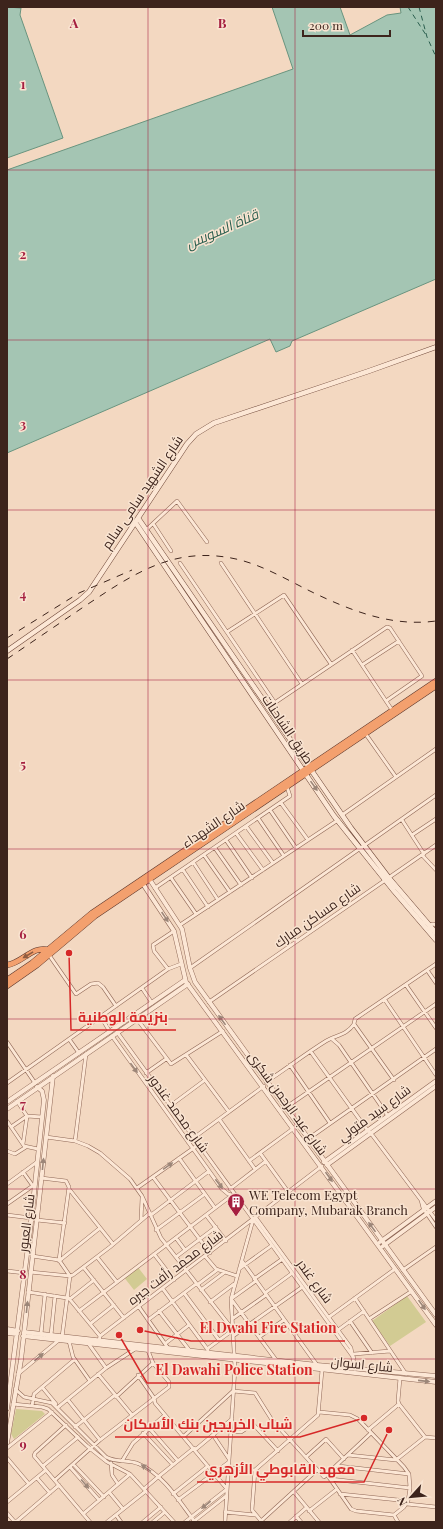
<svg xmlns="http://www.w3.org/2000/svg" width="443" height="1529" viewBox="0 0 443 1529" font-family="'Playfair Display',Cairo,serif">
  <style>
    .green { fill: #d2cb93 }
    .water { fill: #a4c5b3; stroke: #69947f }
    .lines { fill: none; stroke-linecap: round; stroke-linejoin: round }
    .ferry { stroke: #2a5e4e; stroke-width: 1; stroke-dasharray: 5 4; stroke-linecap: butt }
    .minor-casing { stroke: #8f6756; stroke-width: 4 }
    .tertiary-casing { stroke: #8f6756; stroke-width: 5 }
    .secondary-casing { stroke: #704839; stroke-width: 5.5 }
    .trunk-casing { stroke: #5c362b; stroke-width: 6 }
    .minor { stroke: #fce7d5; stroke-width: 3 }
    .tertiary { stroke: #fce7d5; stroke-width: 4 }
    .secondary { stroke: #fce7d5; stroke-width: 4.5 }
    .trunk { stroke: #f3a06e; stroke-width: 5 }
    .rail { stroke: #3d241c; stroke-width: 1; stroke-dasharray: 7 7; stroke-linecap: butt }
    .oneway { fill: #9c8678 }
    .oneway2 { fill: #8f5c41 }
    .grid { fill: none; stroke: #a51f40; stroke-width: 1; stroke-opacity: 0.55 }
    .labels { text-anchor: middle; stroke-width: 3; stroke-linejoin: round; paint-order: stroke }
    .street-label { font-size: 13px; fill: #3d241c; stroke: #f9e4d1 }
    .poi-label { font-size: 13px; fill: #3d241c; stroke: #f9e4d1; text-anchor: start }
    .water-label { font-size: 14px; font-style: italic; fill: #2a5e4e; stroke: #f9e4d1 }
    .grid-label { font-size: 13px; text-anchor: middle; font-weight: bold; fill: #a51f40; stroke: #f9e4d1; stroke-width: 3; stroke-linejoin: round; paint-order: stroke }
    .leader { fill: none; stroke: #d62828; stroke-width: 1.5 }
    .callout-dot { fill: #d62828; stroke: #f9e4d1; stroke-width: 1.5 }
    .callout-label { font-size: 14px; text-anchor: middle; font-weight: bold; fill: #d62828; stroke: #f9e4d1; stroke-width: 3; stroke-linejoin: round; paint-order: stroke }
  </style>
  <rect width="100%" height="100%" fill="#f3d8c1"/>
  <path class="green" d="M137 1266 147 1279 134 1290 123 1276Z
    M407 1296 426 1322 390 1346 372 1321Z
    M16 1409 42 1411 45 1414 14 1439 11 1434Z"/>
  <path class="water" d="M7 7 21 8 20 15 63 138 7 158Z
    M272 7H340L350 35 387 15 401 13 400 7H436V279L292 341 290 346 276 352 270 339 7 453V170L293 69Z"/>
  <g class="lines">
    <path class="ferry" d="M408 7 426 35
      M419 7 427 37 436 57"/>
    <defs>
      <path id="minor" d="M154 525 171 551
        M146 530 177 501 207 542
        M180 563 275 703
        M221 563 302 684
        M227 632 284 595 331 664
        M352 650 392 710
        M362 665 399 641
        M267 708 387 627 390 628 422 676 386 701
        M365 733 396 777
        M281 803 308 840
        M270 810 296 848
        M342 815 436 749
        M258 818 284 856
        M402 820 424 854
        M246 826 273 863
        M236 833 263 870
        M412 835 436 819
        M226 840 252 878
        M215 848 241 885
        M204 855 230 892
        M422 855 436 870
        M193 862 218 900
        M183 870 208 907
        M171 878 196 914
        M155 888 290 796 287 787
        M180 925 338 820
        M430 925 433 924 436 925
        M49 955 76 994 91 984 98 983 103 987 116 1006
        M190 968 436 795
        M168 969 154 951 153 945 174 931
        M427 970 436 983
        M406 985 436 1028
        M142 988 152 1003
        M385 1000 436 1075
        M209 1002 436 845
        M101 1017 110 1032
        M137 1019 171 1064 223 1031
        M117 1032 354 1358
        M112 1036 222 1189 228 1194 235 1196
        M69 1039 79 1053
        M332 1039 339 1045 388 1116
        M7 1042 35 1083
        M311 1052 365 1127 373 1136 436 1220
        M187 1056 229 1112
        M290 1065 330 1123
        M146 1073 166 1059
        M394 1080 354 1024 355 1019 436 964
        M266 1082C286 1069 305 1054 326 1041 336 1035 347 1035 354 1024
        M7 1083 168 969 181 964
        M17 1101 27 1116 42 1117
        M170 1106 205 1080
        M285 1108 436 1004
        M219 1119 255 1169
        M7 1121 24 1146 38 1149
        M11 1127 27 1116
        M46 1137 75 1141 88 1146 100 1153 130 1179 142 1196 161 1238 233 1330 207 1349
        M308 1139 436 1049
        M75 1141 86 1054
        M188 1142 264 1086
        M23 1144 27 1116
        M7 1151 15 1154 26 1147
        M260 1153 289 1193
        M179 1158 215 1208
        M249 1161 294 1128
        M23 1172 33 1186
        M153 1177 210 1253
        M41 1178 66 1181 69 1187 59 1260 70 1276 62 1337
        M7 1184 37 1162
        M137 1188 198 1145
        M69 1189 113 1244
        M230 1189 266 1161
        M421 1200 423 1208 436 1227
        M7 1204 34 1185
        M7 1215 31 1218
        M151 1215 209 1171
        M206 1215 226 1241
        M256 1218 351 1348 355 1369
        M37 1220 65 1223
        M141 1220 142 1198
        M156 1230 205 1194
        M176 1238 185 1250
        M154 1254 174 1280
        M32 1256 59 1260
        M205 1256 216 1269 237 1276
        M97 1257 116 1281
        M176 1257 216 1227
        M59 1261 100 1228
        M242 1261 317 1365
        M84 1268 124 1318
        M239 1269 271 1246
        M403 1270 436 1247
        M7 1271 25 1273
        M30 1272 70 1276 73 1275 110 1247 150 1213
        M254 1279 281 1260
        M256 1281 231 1299 276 1360
        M197 1285 217 1270
        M163 1289 208 1350
        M201 1290 225 1272
        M28 1292 67 1298
        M184 1293 219 1340
        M265 1293 291 1274
        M67 1296 100 1336
        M355 1298 406 1374
        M70 1299 94 1280
        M210 1302 234 1284
        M139 1307 168 1348
        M79 1311 231 1196
        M159 1311 190 1351
        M329 1317 395 1269
        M232 1319 266 1295
        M369 1319 412 1291
        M148 1320 196 1284
        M350 1321 372 1353
        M90 1324 114 1305
        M338 1330 364 1311
        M41 1334 45 1294
        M51 1335 55 1296
        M233 1336 301 1288
        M259 1337 284 1320
        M69 1341 73 1357 90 1381
        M99 1341 100 1336 322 1166
        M88 1343 106 1368
        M166 1343 189 1325
        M354 1354 390 1351
        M18 1374 59 1340
        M98 1374 132 1415
        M138 1375 154 1398 155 1403 227 1489 185 1522
        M400 1378 398 1401 399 1404 425 1437 436 1438
        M42 1387 56 1404
        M15 1389 24 1397 52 1403 106 1457C116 1463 129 1459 139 1464 164 1475 179 1501 195 1522
        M116 1397 153 1363
        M68 1400 100 1440
        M13 1404 42 1407 48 1409 87 1446 107 1462 130 1474 174 1522
        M32 1406 34 1394 74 1360
        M57 1408 106 1368 135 1349
        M319 1412 350 1415 358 1419 404 1467 409 1474 410 1488 408 1501 404 1507 394 1515 356 1511 351 1509 328 1476
        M66 1425 35 1453 34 1456 90 1522
        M75 1427 115 1395
        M149 1428 178 1461
        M368 1430 399 1404
        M231 1431 241 1432 253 1424 278 1451
        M143 1433 173 1465
        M213 1435 229 1459
        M184 1436 233 1391 255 1393 272 1420 324 1477 371 1433
        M7 1448 52 1412
        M195 1450 232 1419
        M348 1455 396 1460 425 1437
        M306 1457 326 1439 344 1459
        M7 1458 29 1484
        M122 1461 133 1443 165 1415
        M111 1463 112 1475 118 1484
        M73 1464 104 1497
        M43 1466 78 1437
        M338 1466 409 1474
        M70 1467 99 1500
        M229 1468 255 1470
        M158 1477 194 1448
        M37 1478 50 1493
        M330 1479 410 1488
        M55 1480 100 1440 169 1387V1382L153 1363 147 1348
        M144 1489 158 1477
        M109 1492 123 1509
        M294 1492 319 1522
        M173 1494 208 1466
        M340 1494 408 1501
        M178 1500 229 1462
        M7 1502 46 1470
        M407 1504 436 1507
        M309 1511 337 1489
        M225 1512 255 1515
        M7 1513 14 1521H17L59 1485
        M83 1514 130 1474
        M116 1515 121 1522
        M394 1515 398 1522
        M296 1516 301 1522
        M261 1521 317 1470
        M107 1522 146 1491
        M143 1522 161 1507
        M153 1522 165 1512
        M193 1522 226 1496
        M225 1522 235 1368 231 1299 253 1220
        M262 1522 252 1510 255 1470 318 1415 322 1370
        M290 1522 306 1508"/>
      <path id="tertiary" d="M150 880 182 929 190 968 195 982 436 1315
        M143 884 174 931 186 982 436 1325
        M7 1102 185 980
        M7 1109 188 984
        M324 1162 436 1081
        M327 1165 436 1086
        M380 1242 436 1201
        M383 1246 436 1207
        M7 1329 18 1331
        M24 1332 317 1365 436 1376
        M7 1333 17 1334
        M23 1336 436 1382
        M7 1409 30 1231 44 1100 42 1091 37 1087
        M7 1443 21 1360 53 1076"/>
      <path id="secondary" d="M138 518 351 828 389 878 436 933
        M135 522 334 816 394 891 436 940
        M7 651 80 600 89 592 187 444 196 434 214 423 369 371 436 347"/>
      <path id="trunk" d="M7 965C23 963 32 945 49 950
        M7 980 32 963 92 913 436 681
        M7 986 37 965 95 916 436 686"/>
    </defs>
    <use href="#minor" class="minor-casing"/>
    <use href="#tertiary" class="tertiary-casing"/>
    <use href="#secondary" class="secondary-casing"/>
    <use href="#trunk" class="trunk-casing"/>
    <use href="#minor" class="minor"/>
    <use href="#tertiary" class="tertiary"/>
    <use href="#secondary" class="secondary"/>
    <use href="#trunk" class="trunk"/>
    <path class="rail" d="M7 638 79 593 132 570
      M7 659C32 642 57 625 82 608 132 575 173 545 236 559 263 565 289 581 314 593 352 611 392 627 436 621"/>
  </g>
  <defs><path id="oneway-solid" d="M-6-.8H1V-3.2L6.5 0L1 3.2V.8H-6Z"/></defs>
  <g class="oneway">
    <use href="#oneway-solid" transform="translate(314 786) rotate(55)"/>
    <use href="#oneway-solid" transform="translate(165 917) rotate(56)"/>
    <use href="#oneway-solid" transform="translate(222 1020) rotate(-126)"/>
    <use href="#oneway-solid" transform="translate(134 1068) rotate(54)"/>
    <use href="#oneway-solid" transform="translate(43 1164) rotate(-84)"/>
    <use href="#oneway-solid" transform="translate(168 1166) rotate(-35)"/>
    <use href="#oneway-solid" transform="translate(329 1177) rotate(54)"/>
    <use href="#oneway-solid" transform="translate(219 1184) rotate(53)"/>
    <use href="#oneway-solid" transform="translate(372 1227) rotate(-126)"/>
    <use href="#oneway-solid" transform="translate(422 1305) rotate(55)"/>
    <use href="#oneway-solid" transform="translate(27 1307) rotate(-84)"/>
    <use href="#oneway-solid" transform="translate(39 1357) rotate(-40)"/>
    <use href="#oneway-solid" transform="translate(424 1381) rotate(6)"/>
    <use href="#oneway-solid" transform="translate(146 1468) rotate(-146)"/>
    <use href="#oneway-solid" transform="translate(85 1484) rotate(49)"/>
    <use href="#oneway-solid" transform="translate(206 1505) rotate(141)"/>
  </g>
  <use class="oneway2" href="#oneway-solid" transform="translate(28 955) rotate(149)"/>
  <path class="grid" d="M148 7V1522M295 7V1522M7 170H436M7 340H436M7 510H436M7 680H436M7 849H436M7 1019H436M7 1189H436M7 1359H436"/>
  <defs>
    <symbol id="building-pin" viewBox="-11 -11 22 30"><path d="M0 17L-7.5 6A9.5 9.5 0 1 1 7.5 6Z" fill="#a51f40" stroke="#f9e4d1"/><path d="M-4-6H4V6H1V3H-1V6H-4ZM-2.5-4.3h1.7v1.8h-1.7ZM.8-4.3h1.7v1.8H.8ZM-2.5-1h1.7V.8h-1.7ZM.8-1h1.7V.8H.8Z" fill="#fff"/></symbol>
  </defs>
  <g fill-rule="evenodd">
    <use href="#building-pin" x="226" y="1192" width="20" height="27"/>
  </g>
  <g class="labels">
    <g class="street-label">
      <text transform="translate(142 492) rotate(-56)" y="5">شارع الشهيد سامى سالم</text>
      <text transform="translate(288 729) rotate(56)" y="5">طريق الشاحنات</text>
      <text transform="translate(213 824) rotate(-34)" y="5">شارع الشهداء</text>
      <text transform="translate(317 915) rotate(-35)" y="5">شارع مساكن مبارك</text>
      <text transform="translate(288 1103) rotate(54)" y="5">شارع عبد الرحمن شكرى</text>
      <text transform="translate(179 1113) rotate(54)" y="5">شارع محمد غندور</text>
      <text transform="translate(374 1113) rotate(-36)" y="5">شارع سيد متولي</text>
      <text transform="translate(26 1223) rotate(-83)" y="5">شارع العبور</text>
      <text transform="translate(175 1267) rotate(-37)" y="5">شارع محمد رأفت جيره</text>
      <text transform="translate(315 1281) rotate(54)" y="5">شارع غندر</text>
      <text transform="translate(362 1364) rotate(6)" y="5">شارع اسوان</text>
    </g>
    <g class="poi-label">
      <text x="249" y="1200">WE Telecom Egypt<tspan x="249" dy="15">Company, Mubarak Branch</tspan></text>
    </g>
    <g class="water-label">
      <text transform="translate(222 229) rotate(-24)" y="5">قناة السويس</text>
    </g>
  </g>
  <g class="grid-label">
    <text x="74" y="28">A</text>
    <text x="222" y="28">B</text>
    <text x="23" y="89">1</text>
    <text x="23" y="259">2</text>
    <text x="23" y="429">3</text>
    <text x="23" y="599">4</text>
    <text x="23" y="769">5</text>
    <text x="23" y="939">6</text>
    <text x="23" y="1109">7</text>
    <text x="23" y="1279">8</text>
    <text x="23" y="1449">9</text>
  </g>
  <path class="leader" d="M69 953L71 1030H176M140 1330L191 1341H345M119 1335L147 1383H320M364 1418L300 1437H115M389 1430L364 1482H197"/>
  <g class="callout-dot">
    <circle cx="69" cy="953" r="4"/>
    <circle cx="140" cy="1330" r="4"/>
    <circle cx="119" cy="1335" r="4"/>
    <circle cx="364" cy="1418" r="4"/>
    <circle cx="389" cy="1430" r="4"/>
  </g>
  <g class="callout-label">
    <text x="123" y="1022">بنزيمة الوطنية</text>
    <text x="268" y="1333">El Dwahi Fire Station</text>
    <text x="234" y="1375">El Dawahi Police Station</text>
    <text x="208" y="1429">شباب الخريجين بنك الأسكان</text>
    <text x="280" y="1474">معهد القابوطي الأزهري</text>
  </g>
  <rect width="443" height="1529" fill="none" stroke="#3d241c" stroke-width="16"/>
  <g transform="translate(411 1497) rotate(243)" stroke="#f9e4d1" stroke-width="3" paint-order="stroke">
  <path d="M0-3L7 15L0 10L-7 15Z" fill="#3d241c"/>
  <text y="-6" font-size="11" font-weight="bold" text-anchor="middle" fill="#3d241c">N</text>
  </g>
  <path d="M303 30v6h87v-6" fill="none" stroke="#3d241c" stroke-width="2"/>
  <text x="309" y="30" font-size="12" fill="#3d241c" stroke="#f9e4d1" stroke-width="3" paint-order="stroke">200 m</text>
</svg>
